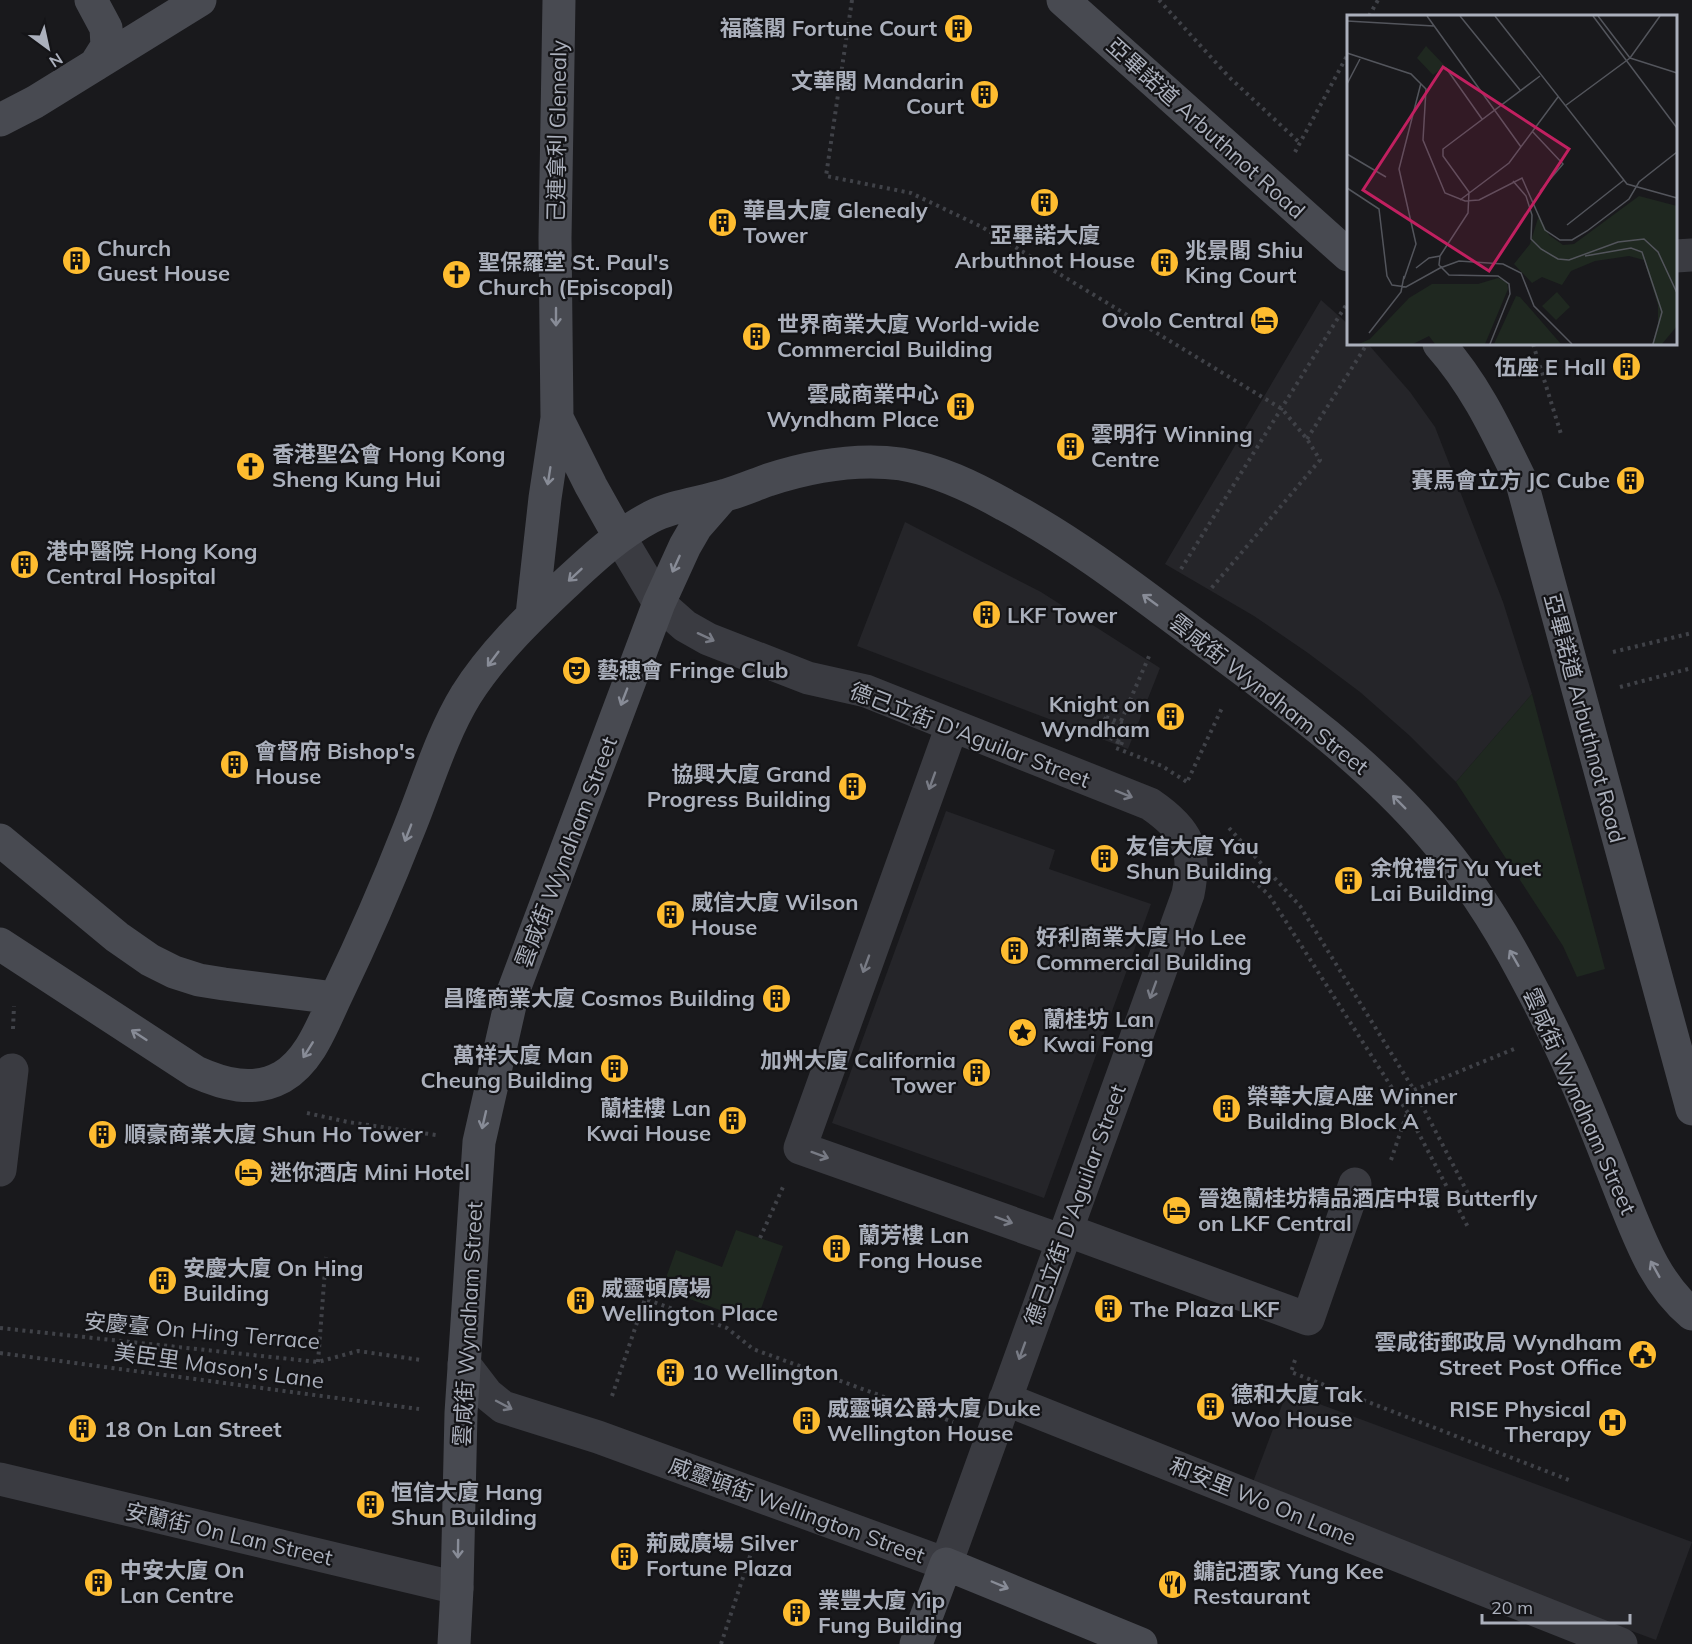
<svg xmlns="http://www.w3.org/2000/svg" width="1692" height="1644" viewBox="0 0 1692 1644" font-family="Mulish,'Noto Sans TC',sans-serif">
  <style>
    .built { fill: #252529 }
    .green { fill: #1f2820 }
    .lines { fill: none; stroke-linecap: round; stroke-linejoin: round }
    .path { stroke: #404248; stroke-width: 4; stroke-dasharray: 3 4.5; stroke-linecap: butt }
    .street { stroke: #3a3b41; stroke-width: 33 }
    .secondary { stroke: #484a51; stroke-width: 33 }
    .path-bridge { stroke: #404248; stroke-width: 4; stroke-dasharray: 3 4.5; stroke-linecap: butt }
    .oneway { stroke: #888c97 }
    .oneway2 { stroke: #787b85 }
    .labels { text-anchor: middle; stroke-width: 4.5; stroke-linejoin: round; paint-order: stroke }
    .poi-label { font-size: 22px; font-weight: bold; fill: #abb0bc; stroke: #141417; text-anchor: start }
    .street-label { font-size: 22px; fill: #abb0bc; stroke: #141417 }
    .inset-road { fill: none; stroke: #53555c; stroke-width: 1.5 }
    .view { fill: #c12060; fill-opacity: 0.15; stroke: #c12060; stroke-width: 3 }
    .inset-edge { fill: none; stroke: #abb0bc; stroke-width: 3 }
  </style>
  <rect width="100%" height="100%" fill="#19191c"/>
  <path class="built" d="M1321 300 1348 324V344H1368L1410 392 1435 427 1503 602 1532 694 1456 782 1410 736 1360 692 1308 653 1254 616 1165 564Z
    M905 522 1041 592 1160 668 1128 749 857 646Z
    M946 811 1055 850 1049 869 1151 904 1044 1198 832 1123Z
    M1287 1392 1692 1542 1656 1640 1250 1490Z"/>
  <path class="green" d="M1532 694 1605 969 1577 977 1563 946 1456 782Z
    M736 1230 783 1246 756 1323 662 1289 676 1250 722 1267Z"/>
  <g class="lines">
    <path class="path" d="M852 0 826 176 911 193 982 227 1282 409 1307 439 1320 460 1209 591
      M1159 0 1229 77 1300 143
      M1369 16 1378 0
      M1295 152 1348 54
      M1533 344 1561 434
      M1307 439 1367 344
      M1181 569 1348 302
      M1613 652 1692 633
      M1620 687 1692 668
      M1106 717 1126 725 1118 741 1102 735 1107 722 1127 730 1121 745
      M1121 721 1150 654
      M1188 780 1222 708
      M1229 828 1300 906 1414 1090 1473 1203
      M1236 865 1269 895 1408 1113 1469 1229
      M13 1029 14 1006
      M1414 1090 1514 1049
      M307 1113 348 1122 436 1135
      M1391 1160 1407 1113
      M760 1238 783 1187
      M0 1328 318 1362 358 1351 421 1360
      M0 1353 419 1409
      M1295 1360 1291 1372 1569 1480
      M318 1362 326 1257
      M612 1396 645 1299 727 1328 753 1349 953 1422
      M721 1644 756 1538"/>
    <path class="street" d="M1676 256 1692 255
      M952 726 800 1148 1063 1241
      M0 1170 12 1070
      M1066 1230 1308 1319 1355 1184
      M464 1364 487 1394 503 1407 598 1437 946 1564 1188 894C1197 849 1188 830 1150 804L866 691 808 678 708 639 685 626 659 603 619 536
      M1005 1399 1621 1644
      M0 1479 457 1588"/>
    <path class="secondary" d="M91 0 106 28 107 46 95 65
      M559 0 555 238 557 418 591 486 619 536
      M1063 0 1348 255
      M0 120 35 102 200 0
      M1439 344C1477 387 1497 432 1522 483L1692 1109
      M532 615 545 498 557 418
      M0 840 117 937 150 960 174 972 199 980 224 984 335 998
      M0 944 196 1072C223 1084 253 1093 282 1077 311 1060 323 1023 337 994 363 940 387 885 409 829 427 785 441 736 466 695 492 654 528 619 563 586 591 560 617 535 651 517 675 505 701 503 726 495 740 491 754 485 768 480 811 466 856 458 901 464 938 470 973 487 1005 505 1071 540 1131 586 1191 631 1273 692 1363 756 1430 834 1467 876 1498 925 1524 974 1545 1013 1565 1054 1582 1095 1597 1130 1610 1165 1624 1200 1641 1242 1656 1284 1692 1314
      M454 1644 457 1588 461 1413 479 1142 513 992 659 603 685 546 696 527 723 496
      M916 1644 946 1564 1141 1644"/>
    <path class="path-bridge" d="M1106 717 1101 730 1115 736 1121 721
      M1118 741 1116 748 1162 766 1187 782"/>
  </g>
  <defs><path id="oneway-shaft" d="M-6 0H5M1.5-3L5.5 0L1.5 3" fill="none" stroke-width="1.6" stroke-linecap="round" stroke-linejoin="round" transform="scale(1.5)"/></defs>
  <g class="oneway">
    <use href="#oneway-shaft" transform="translate(556 317) rotate(90)"/>
    <use href="#oneway-shaft" transform="translate(549 476) rotate(99)"/>
    <use href="#oneway-shaft" transform="translate(676 564) rotate(114)"/>
    <use href="#oneway-shaft" transform="translate(575 575) rotate(137)"/>
    <use href="#oneway-shaft" transform="translate(1150 600) rotate(-144)"/>
    <use href="#oneway-shaft" transform="translate(493 659) rotate(127)"/>
    <use href="#oneway-shaft" transform="translate(624 697) rotate(111)"/>
    <use href="#oneway-shaft" transform="translate(1399 802) rotate(-135)"/>
    <use href="#oneway-shaft" transform="translate(408 833) rotate(111)"/>
    <use href="#oneway-shaft" transform="translate(1514 958) rotate(-120)"/>
    <use href="#oneway-shaft" transform="translate(139 1035) rotate(-147)"/>
    <use href="#oneway-shaft" transform="translate(308 1050) rotate(122)"/>
    <use href="#oneway-shaft" transform="translate(484 1120) rotate(103)"/>
    <use href="#oneway-shaft" transform="translate(1655 1269) rotate(-119)"/>
    <use href="#oneway-shaft" transform="translate(458 1549) rotate(91)"/>
    <use href="#oneway-shaft" transform="translate(1000 1585) rotate(23)"/>
  </g>
  <g class="oneway2">
    <use href="#oneway-shaft" transform="translate(706 637) rotate(25)"/>
    <use href="#oneway-shaft" transform="translate(932 781) rotate(110)"/>
    <use href="#oneway-shaft" transform="translate(1124 794) rotate(22)"/>
    <use href="#oneway-shaft" transform="translate(866 964) rotate(110)"/>
    <use href="#oneway-shaft" transform="translate(1153 990) rotate(110)"/>
    <use href="#oneway-shaft" transform="translate(820 1155) rotate(20)"/>
    <use href="#oneway-shaft" transform="translate(1004 1220) rotate(20)"/>
    <use href="#oneway-shaft" transform="translate(1022 1351) rotate(110)"/>
    <use href="#oneway-shaft" transform="translate(504 1405) rotate(28)"/>
  </g>
  <defs>
    <symbol id="building-disc" viewBox="-11 -11 22 22"><circle r="9.5" fill="#febc2f" stroke="#141417"/><path d="M-4-6H4V6H1V3H-1V6H-4ZM-2.5-4.3h1.7v1.8h-1.7ZM.8-4.3h1.7v1.8H.8ZM-2.5-1h1.7V.8h-1.7ZM.8-1h1.7V.8H.8Z" fill="#111"/></symbol>
    <symbol id="church-disc" viewBox="-11 -11 22 22"><circle r="9.5" fill="#febc2f" stroke="#141417"/><path d="M-1.2-6h2.4v3.5h3.3v2.4h-3.3V6h-2.4V-.1h-3.3v-2.4h3.3Z" fill="#111"/></symbol>
    <symbol id="hotel-disc" viewBox="-11 -11 22 22"><circle r="9.5" fill="#febc2f" stroke="#141417"/><path d="M-6-4.5h1.5V1H6V5H4.5V3h-9V5H-6ZM-4 0a1.8 1.8 0 1 1 3.6 0ZM.5 0V-2.5h3Q6-2.5 6 0Z" fill="#111"/></symbol>
    <symbol id="theatre-disc" viewBox="-11 -11 22 22"><circle r="9.5" fill="#febc2f" stroke="#141417"/><path d="M-5-5.5Q0-4 5-5.5V0Q5 5 0 6Q-5 5-5 0ZM-3.3-2.5H-1v1.5H-3.3ZM1-2.5H3.3v1.5H1ZM-2.8 1Q0 5.5 2.8 1Z" fill="#111"/></symbol>
    <symbol id="sight-disc" viewBox="-11 -11 22 22"><circle r="9.5" fill="#febc2f" stroke="#141417"/><path d="M0-6L1.8-2.2L6-1.7L2.9 1.2L3.7 5.4L0 3.3L-3.7 5.4L-2.9 1.2L-6-1.7L-1.8-2.2Z" fill="#111"/></symbol>
    <symbol id="civic-disc" viewBox="-11 -11 22 22"><circle r="9.5" fill="#febc2f" stroke="#141417"/><path d="M-.6-6.5H3V-4.5H.6V-3L4-1V1h2V6H-6V1h2V-1L-.6-3ZM-1.2 2.5V6h2.4V2.5Z" fill="#111"/></symbol>
    <symbol id="hospital-disc" viewBox="-11 -11 22 22"><circle r="9.5" fill="#febc2f" stroke="#141417"/><path d="M-5-5h3v3.5h4V-5h3V5h-3V1.5h-4V5h-3Z" fill="#111"/></symbol>
    <symbol id="restaurant-disc" viewBox="-11 -11 22 22"><circle r="9.5" fill="#febc2f" stroke="#141417"/><path d="M-5-6h1v4h1v-4h1v4h1v-4h1v5L-1.5 .5V6h-2V.5L-5-1ZM5-6V6H3V1.5H1.5Q1.5-4 5-6Z" fill="#111"/></symbol>
  </defs>
  <g fill-rule="evenodd">
    <use href="#building-disc" x="942" y="12" width="33" height="33"/>
    <use href="#building-disc" x="968" y="78" width="33" height="33"/>
    <use href="#building-disc" x="1028" y="186" width="33" height="33"/>
    <use href="#building-disc" x="706" y="206" width="33" height="33"/>
    <use href="#building-disc" x="60" y="244" width="33" height="33"/>
    <use href="#building-disc" x="1148" y="246" width="33" height="33"/>
    <use href="#church-disc" x="440" y="258" width="33" height="33"/>
    <use href="#hotel-disc" x="1248" y="304" width="33" height="33"/>
    <use href="#building-disc" x="740" y="320" width="33" height="33"/>
    <use href="#building-disc" x="1610" y="350" width="33" height="33"/>
    <use href="#building-disc" x="944" y="390" width="33" height="33"/>
    <use href="#building-disc" x="1054" y="430" width="33" height="33"/>
    <use href="#church-disc" x="234" y="450" width="33" height="33"/>
    <use href="#building-disc" x="1614" y="464" width="33" height="33"/>
    <use href="#building-disc" x="8" y="548" width="33" height="33"/>
    <use href="#building-disc" x="970" y="598" width="33" height="33"/>
    <use href="#theatre-disc" x="560" y="654" width="33" height="33"/>
    <use href="#building-disc" x="1154" y="700" width="33" height="33"/>
    <use href="#building-disc" x="218" y="748" width="33" height="33"/>
    <use href="#building-disc" x="836" y="770" width="33" height="33"/>
    <use href="#building-disc" x="1088" y="842" width="33" height="33"/>
    <use href="#building-disc" x="1332" y="864" width="33" height="33"/>
    <use href="#building-disc" x="654" y="898" width="33" height="33"/>
    <use href="#building-disc" x="998" y="934" width="33" height="33"/>
    <use href="#building-disc" x="760" y="982" width="33" height="33"/>
    <use href="#sight-disc" x="1006" y="1016" width="33" height="33"/>
    <use href="#building-disc" x="598" y="1052" width="33" height="33"/>
    <use href="#building-disc" x="960" y="1056" width="33" height="33"/>
    <use href="#building-disc" x="1210" y="1092" width="33" height="33"/>
    <use href="#building-disc" x="716" y="1104" width="33" height="33"/>
    <use href="#building-disc" x="86" y="1118" width="33" height="33"/>
    <use href="#hotel-disc" x="232" y="1156" width="33" height="33"/>
    <use href="#hotel-disc" x="1160" y="1194" width="33" height="33"/>
    <use href="#building-disc" x="820" y="1232" width="33" height="33"/>
    <use href="#building-disc" x="146" y="1264" width="33" height="33"/>
    <use href="#building-disc" x="564" y="1284" width="33" height="33"/>
    <use href="#building-disc" x="1092" y="1292" width="33" height="33"/>
    <use href="#civic-disc" x="1626" y="1338" width="33" height="33"/>
    <use href="#building-disc" x="654" y="1356" width="33" height="33"/>
    <use href="#building-disc" x="1194" y="1390" width="33" height="33"/>
    <use href="#building-disc" x="790" y="1404" width="33" height="33"/>
    <use href="#hospital-disc" x="1596" y="1406" width="33" height="33"/>
    <use href="#building-disc" x="66" y="1412" width="33" height="33"/>
    <use href="#building-disc" x="354" y="1488" width="33" height="33"/>
    <use href="#building-disc" x="608" y="1540" width="33" height="33"/>
    <use href="#building-disc" x="82" y="1566" width="33" height="33"/>
    <use href="#restaurant-disc" x="1156" y="1568" width="33" height="33"/>
    <use href="#building-disc" x="780" y="1596" width="33" height="33"/>
  </g>
  <g class="labels">
    <g class="poi-label">
      <text x="937" y="36" text-anchor="end">福蔭閣 Fortune Court</text>
      <text x="964" y="89" text-anchor="end">文華閣 Mandarin<tspan x="964" dy="25">Court</tspan></text>
      <text x="743" y="218">華昌大廈 Glenealy<tspan x="743" dy="25">Tower</tspan></text>
      <text x="1045" y="243" text-anchor="middle">亞畢諾大廈<tspan x="1045" dy="25">Arbuthnot House</tspan></text>
      <text x="97" y="256">Church<tspan x="97" dy="25">Guest House</tspan></text>
      <text x="1185" y="258">兆景閣 Shiu<tspan x="1185" dy="25">King Court</tspan></text>
      <text x="478" y="270">聖保羅堂 St. Paul's<tspan x="478" dy="25">Church (Episcopal)</tspan></text>
      <text x="1244" y="328" text-anchor="end">Ovolo Central</text>
      <text x="777" y="332">世界商業大廈 World-wide<tspan x="777" dy="25">Commercial Building</tspan></text>
      <text x="1606" y="375" text-anchor="end">伍座 E Hall</text>
      <text x="939" y="402" text-anchor="end">雲咸商業中心<tspan x="939" dy="25">Wyndham Place</tspan></text>
      <text x="1091" y="442">雲明行 Winning<tspan x="1091" dy="25">Centre</tspan></text>
      <text x="272" y="462">香港聖公會 Hong Kong<tspan x="272" dy="25">Sheng Kung Hui</tspan></text>
      <text x="1610" y="488" text-anchor="end">賽馬會立方 JC Cube</text>
      <text x="46" y="559">港中醫院 Hong Kong<tspan x="46" dy="25">Central Hospital</tspan></text>
      <text x="1007" y="623">LKF Tower</text>
      <text x="597" y="678">藝穗會 Fringe Club</text>
      <text x="1150" y="712" text-anchor="end">Knight on<tspan x="1150" dy="25">Wyndham</tspan></text>
      <text x="255" y="759">會督府 Bishop's<tspan x="255" dy="25">House</tspan></text>
      <text x="831" y="782" text-anchor="end">協興大廈 Grand<tspan x="831" dy="25">Progress Building</tspan></text>
      <text x="1126" y="854">友信大廈 Yau<tspan x="1126" dy="25">Shun Building</tspan></text>
      <text x="1370" y="876">余悅禮行 Yu Yuet<tspan x="1370" dy="25">Lai Building</tspan></text>
      <text x="691" y="910">威信大廈 Wilson<tspan x="691" dy="25">House</tspan></text>
      <text x="1036" y="945">好利商業大廈 Ho Lee<tspan x="1036" dy="25">Commercial Building</tspan></text>
      <text x="755" y="1006" text-anchor="end">昌隆商業大廈 Cosmos Building</text>
      <text x="1043" y="1027">蘭桂坊 Lan<tspan x="1043" dy="25">Kwai Fong</tspan></text>
      <text x="593" y="1063" text-anchor="end">萬祥大廈 Man<tspan x="593" dy="25">Cheung Building</tspan></text>
      <text x="956" y="1068" text-anchor="end">加州大廈 California<tspan x="956" dy="25">Tower</tspan></text>
      <text x="1247" y="1104">榮華大廈A座 Winner<tspan x="1247" dy="25">Building Block A</tspan></text>
      <text x="711" y="1116" text-anchor="end">蘭桂樓 Lan<tspan x="711" dy="25">Kwai House</tspan></text>
      <text x="124" y="1142">順豪商業大廈 Shun Ho Tower</text>
      <text x="270" y="1180">迷你酒店 Mini Hotel</text>
      <text x="1198" y="1206">晉逸蘭桂坊精品酒店中環 Butterfly<tspan x="1198" dy="25">on LKF Central</tspan></text>
      <text x="858" y="1243">蘭芳樓 Lan<tspan x="858" dy="25">Fong House</tspan></text>
      <text x="183" y="1276">安慶大廈 On Hing<tspan x="183" dy="25">Building</tspan></text>
      <text x="601" y="1296">威靈頓廣場<tspan x="601" dy="25">Wellington Place</tspan></text>
      <text x="1130" y="1317">The Plaza LKF</text>
      <text x="1622" y="1350" text-anchor="end">雲咸街郵政局 Wyndham<tspan x="1622" dy="25">Street Post Office</tspan></text>
      <text x="692" y="1380">10 Wellington</text>
      <text x="1231" y="1402">德和大廈 Tak<tspan x="1231" dy="25">Woo House</tspan></text>
      <text x="827" y="1416">威靈頓公爵大廈 Duke<tspan x="827" dy="25">Wellington House</tspan></text>
      <text x="1591" y="1417" text-anchor="end">RISE Physical<tspan x="1591" dy="25">Therapy</tspan></text>
      <text x="104" y="1437">18 On Lan Street</text>
      <text x="391" y="1500">恒信大廈 Hang<tspan x="391" dy="25">Shun Building</tspan></text>
      <text x="646" y="1551">荊威廣場 Silver<tspan x="646" dy="25">Fortune Plaza</tspan></text>
      <text x="120" y="1578">中安大廈 On<tspan x="120" dy="25">Lan Centre</tspan></text>
      <text x="1193" y="1579">鏞記酒家 Yung Kee<tspan x="1193" dy="25">Restaurant</tspan></text>
      <text x="818" y="1608">業豐大廈 Yip<tspan x="818" dy="25">Fung Building</tspan></text>
    </g>
    <g class="street-label">
      <text transform="translate(1206 128) rotate(42)" y="8">亞畢諾道 Arbuthnot Road</text>
      <text transform="translate(557 131) rotate(-89)" y="8">己連拿利 Glenealy</text>
      <text transform="translate(1269 694) rotate(38)" y="8">雲咸街 Wyndham Street</text>
      <text transform="translate(1585 718) rotate(75)" y="8">亞畢諾道 Arbuthnot Road</text>
      <text transform="translate(970 735) rotate(21)" y="8">德己立街 D'Aguilar Street</text>
      <text transform="translate(566 852) rotate(-69)" y="8">雲咸街 Wyndham Street</text>
      <text transform="translate(1580 1101) rotate(66)" y="8">雲咸街 Wyndham Street</text>
      <text transform="translate(1075 1205) rotate(-70)" y="8">德己立街 D'Aguilar Street</text>
      <text transform="translate(468 1324) rotate(-87)" y="8">雲咸街 Wyndham Street</text>
      <text transform="translate(202 1331) rotate(5)" y="8">安慶臺 On Hing Terrace</text>
      <text transform="translate(219 1366) rotate(8)" y="8">美臣里 Mason's Lane</text>
      <text transform="translate(1263 1501) rotate(22)" y="8">和安里 Wo On Lane</text>
      <text transform="translate(797 1510) rotate(20)" y="8">威靈頓街 Wellington Street</text>
      <text transform="translate(229 1534) rotate(13)" y="8">安蘭街 On Lan Street</text>
    </g>
  </g>
  <g transform="translate(1347 15)">
    <rect width="330" height="330" fill="#19191c"/>
    <path d="M79 31 98 51 86 60 70 43ZM292 181 330 191V311L315 329H305L311 310V290L297 245 282 241 248 246 224 256 215 270 195 262 185 268 167 249 183 229 192 200 202 220 216 230 227 229ZM151 263 160 267 161 274 138 329H88L82 321 66 329H12L23 324 62 283 85 269H131ZM210 277 223 292 209 305 195 291ZM169 281 173 282 214 329H147Z" fill="#1f2820"/>
    <path class="inset-road" d="M80 1 174 132M113 1 173 75M148 1 280 169 330 183M246 1 330 113M251 1 283 43M0 6 87 11M0 38 64 59 79 74 76 125 98 178 118 186 132 185 175 163 198 215 213 225H225L240 216 282 184 292 167 330 137M283 43 330 58M99 53 135 104M0 69 13 44M218 91 283 43 313 1M185 116 216 149 193 176M0 139 39 162M166 166 179 181 185 200 184 224 194 234 211 244 222 245 271 227 297 224 311 237 330 278M0 173 32 194 40 261 45 270 59 272 93 253 112 246 156 249 174 258 187 291 225 329M113 185 162 148 211 82M220 210 277 165M93 241 92 250 102 260 151 261 162 269 163 279 143 329M238 241 284 233 295 237 315 297 306 329M69 253 82 243 93 241 121 198 122 177 96 141V134L193 61M57 264 69 229 52 154 74 68M22 318 54 277 57 261"/>
    <path class="view" d="M96 52 222 134 142 256 16 175Z"/>
    <rect width="330" height="330" class="inset-edge"/>
  </g>
  <g transform="translate(48 48) rotate(147)" stroke="#141417" stroke-width="4.5" paint-order="stroke">
  <path d="M0-4.5L10 22L0 15L-10 22Z" fill="#abb0bc"/>
  <text y="-9" font-size="16" font-weight="bold" text-anchor="middle" fill="#abb0bc">N</text>
  </g>
  <path d="M1482 1614v9h148v-9" fill="none" stroke="#abb0bc" stroke-width="3"/>
  <text x="1491" y="1614" font-size="18" fill="#abb0bc" stroke="#141417" stroke-width="4.5" paint-order="stroke">20 m</text>
</svg>
